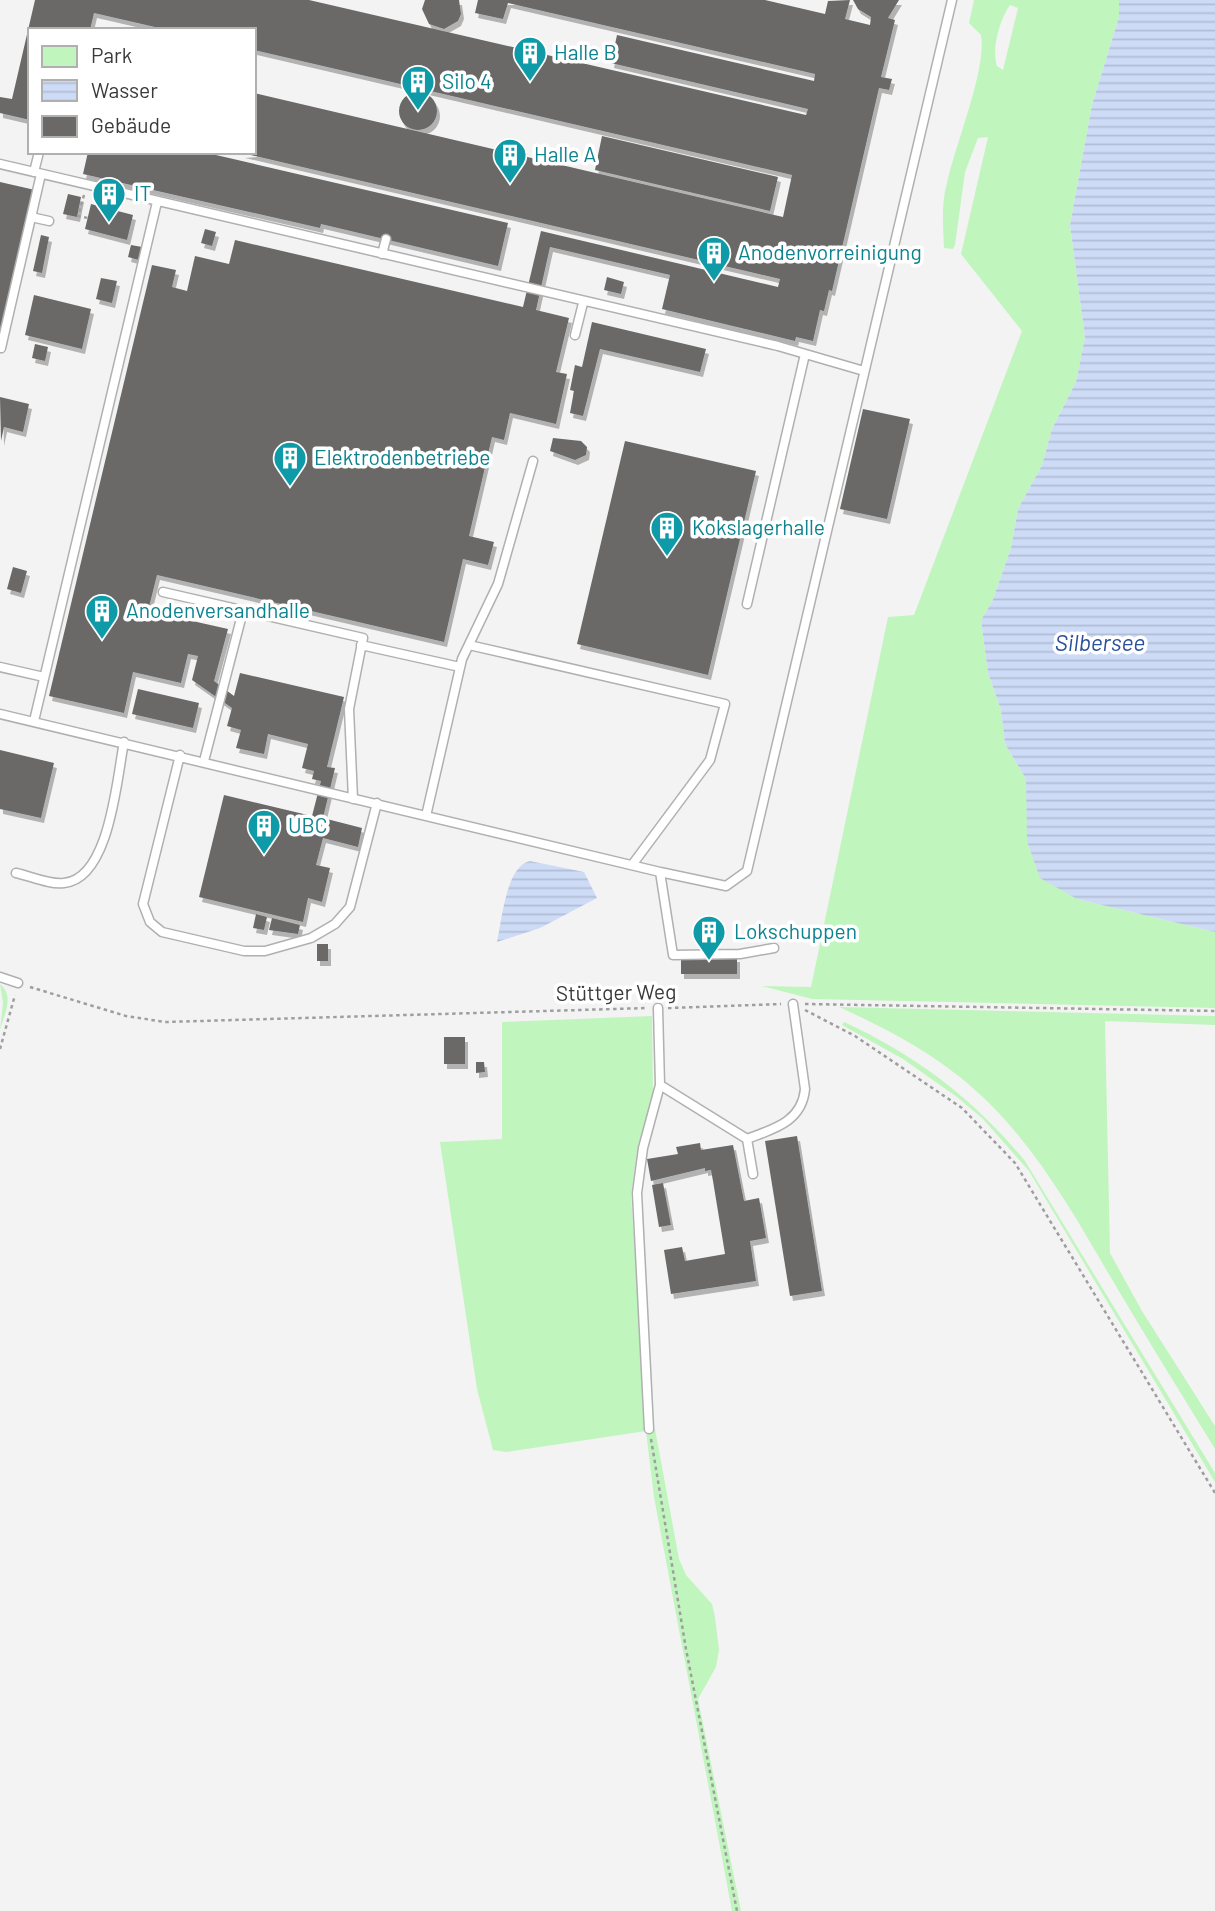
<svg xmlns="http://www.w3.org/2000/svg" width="1215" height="1911" viewBox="0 0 1215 1911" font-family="Barlow,sans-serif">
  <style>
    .green { fill: #c1f5be; fill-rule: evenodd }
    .water { fill: url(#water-rules) }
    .building { fill: #6a6968; filter: url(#shadow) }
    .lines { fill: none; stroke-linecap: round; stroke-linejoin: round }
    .service-casing { stroke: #b0b0b1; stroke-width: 11 }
    .path { stroke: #9e9e9f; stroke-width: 2.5; stroke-dasharray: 3.5 3.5; stroke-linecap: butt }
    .service { stroke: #fff; stroke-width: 8 }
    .labels { text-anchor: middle; stroke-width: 7; stroke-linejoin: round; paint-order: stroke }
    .culture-label { font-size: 21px; fill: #0d838f; stroke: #fff; text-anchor: start }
    .street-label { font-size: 21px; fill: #3a3a3b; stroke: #fff }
    .water-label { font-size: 23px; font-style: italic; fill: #2c509b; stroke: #fff }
  </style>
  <defs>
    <pattern id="water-rules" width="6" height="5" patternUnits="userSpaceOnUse" patternTransform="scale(1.75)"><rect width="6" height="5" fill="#cddbf6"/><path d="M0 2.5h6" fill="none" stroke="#b1bdd4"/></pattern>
    <filter id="shadow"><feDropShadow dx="3" dy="5" stdDeviation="0" flood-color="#0004"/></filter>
  </defs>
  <rect width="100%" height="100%" fill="#f3f3f4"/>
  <path class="green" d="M974 0H1119V17L1092 105 1070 225 1085 337 1076 382 1052 429 1042 465 1018 509 1011 548 992 602 981 620 988 673 1001 710 1005 744 1026 779 1027 799 1077 899 1215 932V1008L812 999 762 986 811 987 888 617 914 615 1022 331 961 254 988 137 978 138 965 172 955 245 953 249 944 248C943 226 941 204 947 183 955 145 987 69 981 35L969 23ZM1010 5 1018 8 1003 70 997 66C991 49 1000 19 1010 5Z
    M0 984C15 997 4 1014 0 1030L3 1003Z
    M839 1007 1215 1016V1025L1105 1021 1110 1253 1142 1311 1215 1426V1449C1179 1390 1142 1331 1107 1271 1072 1211 1037 1150 987 1101 944 1059 894 1032 839 1007Z
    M652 1016 653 1097 638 1145 631 1195 647 1431 655 1429 679 1559 686 1575 712 1604 715 1617 719 1650 716 1667 698 1699 741 1911H732L654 1497 646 1431 506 1452 493 1450 477 1389 440 1142 502 1139V1022Z
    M844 1022C916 1055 975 1100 1025 1161L1215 1473V1482L1029 1171 983 1119 957 1097 903 1059 842 1025Z"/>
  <path class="water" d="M1119 0H1215V932L1077 899 1040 878 1027 841 1026 779 1005 744 1001 710 988 673 981 620 992 602 1011 548 1018 509 1042 465 1052 429 1076 382 1085 337 1070 225 1092 105 1119 17Z
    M530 861 584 872 597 898 540 928 497 942C502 920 506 866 530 861Z"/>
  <path class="building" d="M35 0H309L806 115 808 109 611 63 617 35 814 81 815 74 508 3 503 19 475 13 478 0H765L825 14 828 1 850 0 845 19 870 25 871 17 858 9 853 0H899L888 18 895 20 881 77 892 79 889 90 879 88 832 291 829 290 824 311 820 310 813 341 796 337 795 341 662 309 670 275 550 247 536 310 569 318 556 372 567 374 556 424 510 413 504 440 492 437 469 536 494 542 488 565 463 559 444 642 157 575 148 611 228 629 214 681 234 696 240 673 344 697 327 767 335 768 323 818 362 828 358 847 323 838 316 865 330 868 322 902 308 898 303 922 199 897 224 795 312 816 321 781 312 779 314 771 302 768 308 744 268 734 264 754 236 748 241 730 227 726 232 708 192 680 198 656 188 654 181 683 133 672 124 713 49 696 152 265 176 270 172 287 187 291 195 256 229 264 235 240 523 307 541 231 778 287 780 279 242 153 254 152V93L783 217 792 175 254 50V30H168L94 13 90 30H30V120L0 113V97L12 99Z
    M425 0H459L461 14 458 21 444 29 429 24 422 9Z
    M399 111a19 19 0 1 1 38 0a19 19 0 1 1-38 0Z
    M602 136 778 177 770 211 595 170Z
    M88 152H203L508 223 498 266 321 224 320 228 83 174Z
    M0 182 35 190 1 335H0Z
    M68 194 81 197 77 217 63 214Z
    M91 204 133 215 127 240 85 229Z
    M205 229 216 232 212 246 201 243Z
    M41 235 49 237 42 273 33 271Z
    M131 245 142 247 139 260 128 257Z
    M607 277 624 282 621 294 604 290Z
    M101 278 117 281 112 303 96 299Z
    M34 295 91 309 82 349 25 335Z
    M592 322 706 349 700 372 600 349 583 416 570 413 574 391 570 390 575 365 582 367Z
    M35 344 48 347 45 361 32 358Z
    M0 397 29 404 23 432 4 427 1 441Z
    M863 409 910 419 887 519 840 509Z
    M553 438 581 441 587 447 586 455 575 460 550 451Z
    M625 441 756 471 708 675 577 644Z
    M13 567 27 571 21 593 7 589Z
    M138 689 199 703 193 728 132 714Z
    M0 750 54 763 41 818 0 809Z
    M256 914 267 917 264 930 253 928Z
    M272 918 300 925 298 934 269 930Z
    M317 944H328V961H317Z
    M737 957V974H681V958Z
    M444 1037H465V1064H444Z
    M476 1062H484L485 1072 476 1073Z
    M797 1136 822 1291 790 1296 765 1141Z
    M700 1143 701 1150 733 1145 744 1201 759 1198 766 1238 750 1241 756 1281 671 1294 664 1250 682 1247 685 1261 725 1254 713 1181 711 1170 705 1171V1168L651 1181 647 1159 678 1154 676 1147Z
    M663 1183 671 1225 659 1227 652 1185Z"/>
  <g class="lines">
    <defs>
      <path id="service" d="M0 164 778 346 864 371
        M34 172 39 152
        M31 217 49 221
        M382 254 386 239
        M575 335 583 303
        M1 348 41 174
        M163 592 363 638 349 709 353 799
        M747 604 805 354
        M361 645 460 667
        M469 645 725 704 710 760 632 865
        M0 667 44 677
        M0 714 660 872 726 886 747 871 952 0
        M34 721 157 202
        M180 755 143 904 150 922 162 932 244 951H265L311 938 335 924 350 907 377 803
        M204 761 243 611
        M426 816 462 659 498 584 533 461
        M660 872 673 955 740 954 774 948
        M16 873C30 876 50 885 64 883 110 879 117 777 124 742
        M0 977 18 983
        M660 1085 747 1139
        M753 1174 747 1139C773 1129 802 1122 805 1089L793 1004
        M649 1429 637 1193 643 1148 660 1085 658 1008"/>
    </defs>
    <use href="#service" class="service-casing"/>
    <path class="path" d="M84 195 78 216 88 218
      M30 987 126 1016 165 1022 648 1008
      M805 1004 1215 1011
      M668 1008 781 1004
      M805 1010 855 1036 962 1108 1015 1163 1215 1493
      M0 1049 15 995
      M651 1439 686 1649 737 1911"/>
    <use href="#service" class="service"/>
  </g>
  <defs>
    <symbol id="building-pin" viewBox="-11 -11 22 30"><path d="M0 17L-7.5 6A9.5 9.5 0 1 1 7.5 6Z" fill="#0f9aa8" stroke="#fff"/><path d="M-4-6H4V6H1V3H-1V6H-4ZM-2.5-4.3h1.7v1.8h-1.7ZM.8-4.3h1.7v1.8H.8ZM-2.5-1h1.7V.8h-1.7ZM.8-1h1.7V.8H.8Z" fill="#fff"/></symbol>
  </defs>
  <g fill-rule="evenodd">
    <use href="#building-pin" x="511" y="34" width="38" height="52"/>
    <use href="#building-pin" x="399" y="63" width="38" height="52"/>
    <use href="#building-pin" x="491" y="136" width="38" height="52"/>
    <use href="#building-pin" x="90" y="175" width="38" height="52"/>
    <use href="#building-pin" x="695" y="234" width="38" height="52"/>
    <use href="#building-pin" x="271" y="439" width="38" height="52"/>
    <use href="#building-pin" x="648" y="509" width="38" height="52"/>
    <use href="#building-pin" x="83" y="592" width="38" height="52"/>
    <use href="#building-pin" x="245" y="807" width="38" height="52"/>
    <use href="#building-pin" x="690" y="913" width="38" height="52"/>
  </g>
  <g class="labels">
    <g class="culture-label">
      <text x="554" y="60">Halle B</text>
      <text x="442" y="89">Silo 4</text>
      <text x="534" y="162">Halle A</text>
      <text x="134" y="201">IT</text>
      <text x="738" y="260">Anodenvorreinigung</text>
      <text x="314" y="465">Elektrodenbetriebe</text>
      <text x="692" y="535">Kokslagerhalle</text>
      <text x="126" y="618">Anodenversandhalle</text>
      <text x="288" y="833">UBC</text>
      <text x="734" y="939">Lokschuppen</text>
    </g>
    <g class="street-label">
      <text transform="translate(616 993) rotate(-1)" y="7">Stüttger Weg</text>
    </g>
    <g class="water-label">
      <text x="1100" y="651">Silbersee</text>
    </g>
  </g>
  <rect x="28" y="28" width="228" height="126" fill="#ffffff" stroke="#b0b0b1" stroke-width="2"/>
  <rect x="42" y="46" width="35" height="21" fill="#c1f5be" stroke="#b0b0b1" stroke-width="2"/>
  <text x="91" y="63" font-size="21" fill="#3a3a3b">Park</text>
  <rect x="42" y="80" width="35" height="21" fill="url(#water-rules)" stroke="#b0b0b1" stroke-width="2"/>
  <text x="91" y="98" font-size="21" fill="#3a3a3b">Wasser</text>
  <rect x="42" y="116" width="35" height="21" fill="#6a6968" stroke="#b0b0b1" stroke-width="2"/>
  <text x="91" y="133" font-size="21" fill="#3a3a3b">Gebäude</text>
</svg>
